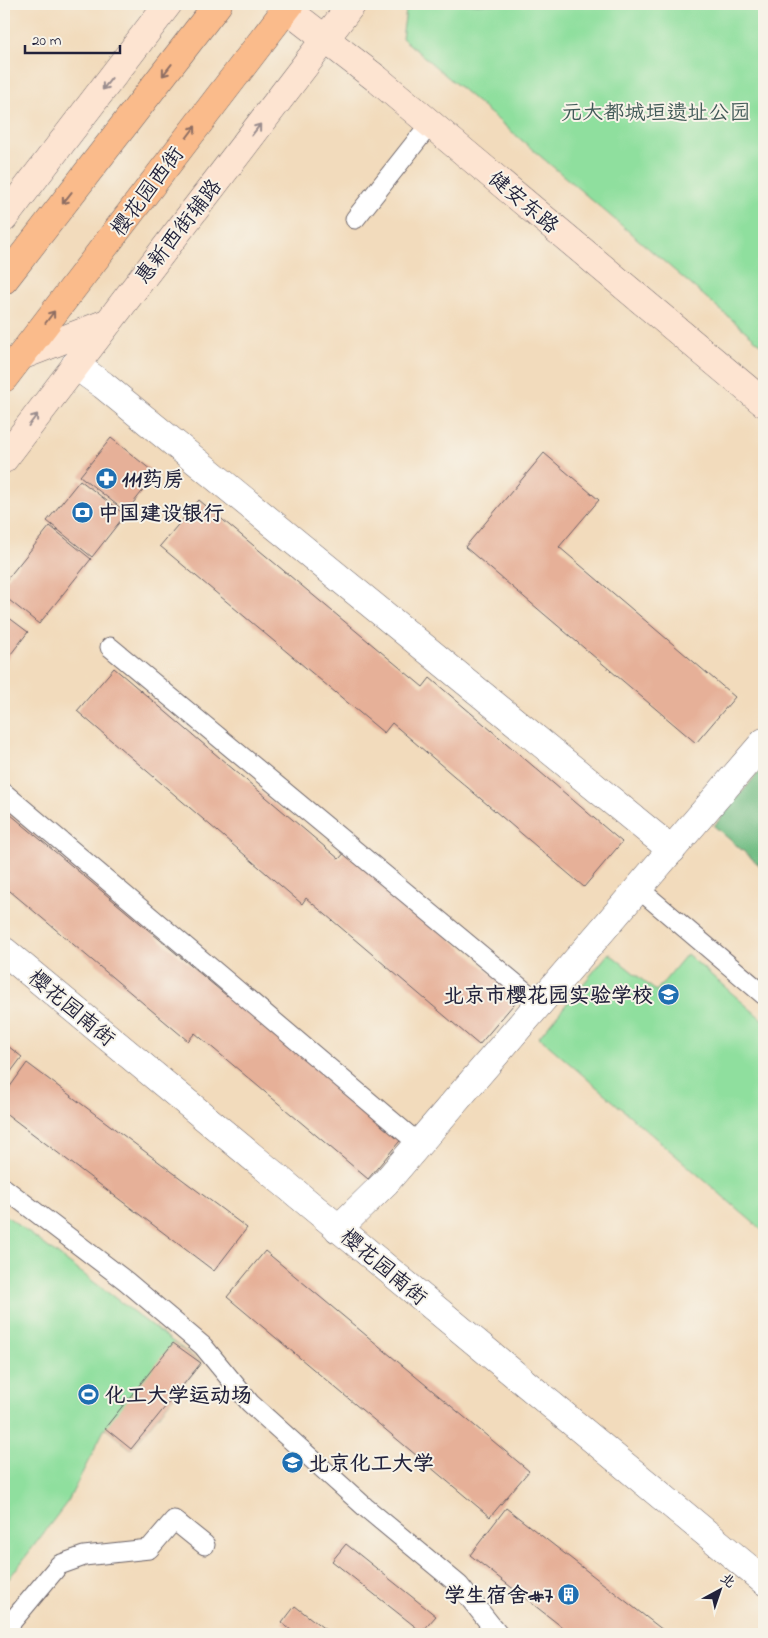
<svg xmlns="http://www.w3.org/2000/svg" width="768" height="1638" viewBox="0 0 768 1638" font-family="'Indie Flower','LXGW WenKai TC',sans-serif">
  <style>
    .green { fill: #8fdf9e; stroke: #58806c }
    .forest { fill: #73be85; stroke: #4a7060 }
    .building { fill: #e6b098 }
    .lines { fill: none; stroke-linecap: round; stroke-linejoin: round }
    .lane-casing { stroke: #6b6368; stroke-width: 21 }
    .street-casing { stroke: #6b6368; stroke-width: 29 }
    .secondary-casing { stroke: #6b6368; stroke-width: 29 }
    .primary-casing { stroke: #6b6368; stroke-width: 29 }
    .lane { stroke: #fff; stroke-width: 19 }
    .street { stroke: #fff; stroke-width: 28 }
    .secondary { stroke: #fde4d1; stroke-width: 28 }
    .primary { stroke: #fabb8b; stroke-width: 28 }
    .oneway { stroke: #8e6e63 }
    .oneway2 { stroke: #9a8d8e }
    .labels { text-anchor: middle; stroke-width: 4; stroke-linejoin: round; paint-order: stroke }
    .park-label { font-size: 21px; fill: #435b59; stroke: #f7f3e8 }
    .street-label { font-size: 21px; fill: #22223b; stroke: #f7f3e8 }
    .poi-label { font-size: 21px; font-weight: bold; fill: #22223b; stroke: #f7f3e8; text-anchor: start }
  </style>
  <rect width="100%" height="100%" fill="#f7f3e8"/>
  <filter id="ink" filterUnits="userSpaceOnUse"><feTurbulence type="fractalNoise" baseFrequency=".02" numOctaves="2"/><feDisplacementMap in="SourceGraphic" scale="10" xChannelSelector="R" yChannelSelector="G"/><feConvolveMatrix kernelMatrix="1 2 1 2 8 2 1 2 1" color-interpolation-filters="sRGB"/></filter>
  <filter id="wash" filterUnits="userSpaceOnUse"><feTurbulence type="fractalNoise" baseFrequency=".0096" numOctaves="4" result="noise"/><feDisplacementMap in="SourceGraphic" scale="20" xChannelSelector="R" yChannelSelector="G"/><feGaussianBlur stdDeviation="1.12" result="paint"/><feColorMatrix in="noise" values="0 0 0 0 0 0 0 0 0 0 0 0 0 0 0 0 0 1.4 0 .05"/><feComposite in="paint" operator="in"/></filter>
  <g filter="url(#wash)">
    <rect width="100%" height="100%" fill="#f2dbbc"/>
    <path class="green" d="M407 4H764V347L402 38Z
      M609 953 656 991 687 954 764 1021V1232L539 1037Z
      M4 1214 201 1363 131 1449 105 1428 68 1501 4 1585Z"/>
    <path class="forest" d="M764 766V869L714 826Z"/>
    <g id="blocks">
      <path class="building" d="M111 438 156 474 126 512 80 476Z
        M544 453 599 500 559 547 735 697 696 743 465 547Z
        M80 480 125 515 92 557 47 521Z
        M199 500 423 687 430 678 622 842 584 887 392 723 384 733 160 546Z
        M50 526 91 559 39 624 4 596V583Z
        M4 614 28 632 4 663Z
        M114 668 339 859 347 850 519 998 479 1045 306 898 302 904 77 711Z
        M4 809 227 996 231 990 404 1136 368 1179 195 1033 188 1041 4 886Z
        M4 1043 22 1057 4 1081Z
        M27 1063 247 1228 214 1271 4 1112V1095Z
        M265 1251 529 1471 490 1517 227 1297Z
        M173 1343 201 1363 131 1449 105 1428Z
        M506 1508 668 1634H571L470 1555Z
        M346 1544 436 1616 422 1632 332 1561Z
        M295 1606 331 1634H296L282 1623Z"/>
    </g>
  </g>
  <g filter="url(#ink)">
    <use href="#blocks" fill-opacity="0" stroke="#6b6368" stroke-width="1"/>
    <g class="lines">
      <defs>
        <path id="lane" d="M355 219 430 124
          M110 647 540 1004
          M4 793 419 1144
          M639 889 764 995
          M4 1188 126 1281 203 1346 250 1403 365 1507 459 1585 498 1634
          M4 1631 59 1565 84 1556 149 1549 174 1520 205 1545"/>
        <path id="street" d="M75 365 103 385 672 850
          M4 951 764 1581
          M338 1229 385 1183 764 742"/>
        <path id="secondary" d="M280 4 377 79 764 403
          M4 218 168 4
          M21 356 109 322
          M4 459 352 4"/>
        <path id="primary" d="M4 280 218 4
          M4 378 290 4"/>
      </defs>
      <use href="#lane" class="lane-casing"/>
      <use href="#street" class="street-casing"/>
      <use href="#secondary" class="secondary-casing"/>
      <use href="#primary" class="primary-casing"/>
      <use href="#lane" class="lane"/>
      <use href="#street" class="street"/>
      <use href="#secondary" class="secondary"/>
      <use href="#primary" class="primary"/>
    </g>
    <defs><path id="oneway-shaft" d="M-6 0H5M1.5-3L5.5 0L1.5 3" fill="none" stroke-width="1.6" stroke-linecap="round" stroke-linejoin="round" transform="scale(1.25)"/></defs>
    <g class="oneway">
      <use href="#oneway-shaft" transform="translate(167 70) rotate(128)"/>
      <use href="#oneway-shaft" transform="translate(191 132) rotate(-53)"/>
      <use href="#oneway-shaft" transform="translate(67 198) rotate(128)"/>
      <use href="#oneway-shaft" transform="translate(50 317) rotate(-53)"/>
    </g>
    <g class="oneway2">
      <use href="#oneway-shaft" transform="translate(107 84) rotate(128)"/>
      <use href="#oneway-shaft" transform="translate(256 130) rotate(-52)"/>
      <use href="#oneway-shaft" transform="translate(33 420) rotate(-53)"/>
    </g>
  </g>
  <defs>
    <symbol id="pharmacy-disc" viewBox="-11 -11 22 22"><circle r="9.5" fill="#1f6fb2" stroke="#f7f3e8"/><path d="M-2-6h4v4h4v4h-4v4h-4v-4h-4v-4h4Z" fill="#fff"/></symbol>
    <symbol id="bank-disc" viewBox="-11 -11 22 22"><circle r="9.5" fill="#1f6fb2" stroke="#f7f3e8"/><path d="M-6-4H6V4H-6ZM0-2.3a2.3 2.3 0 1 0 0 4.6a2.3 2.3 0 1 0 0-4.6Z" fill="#fff"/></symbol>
    <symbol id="school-disc" viewBox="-11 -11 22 22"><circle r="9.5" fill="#1f6fb2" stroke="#f7f3e8"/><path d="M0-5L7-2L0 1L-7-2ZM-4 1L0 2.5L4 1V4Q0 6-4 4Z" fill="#fff"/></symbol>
    <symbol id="stadium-disc" viewBox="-11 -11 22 22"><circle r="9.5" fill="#1f6fb2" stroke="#f7f3e8"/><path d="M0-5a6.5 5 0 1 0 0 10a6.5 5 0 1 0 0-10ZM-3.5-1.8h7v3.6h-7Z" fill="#fff"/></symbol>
    <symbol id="university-disc" viewBox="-11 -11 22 22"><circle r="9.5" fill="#1f6fb2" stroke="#f7f3e8"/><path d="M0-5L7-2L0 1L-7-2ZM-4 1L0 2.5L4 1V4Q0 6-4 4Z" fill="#fff"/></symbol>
    <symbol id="building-disc" viewBox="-11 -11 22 22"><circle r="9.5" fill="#1f6fb2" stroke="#f7f3e8"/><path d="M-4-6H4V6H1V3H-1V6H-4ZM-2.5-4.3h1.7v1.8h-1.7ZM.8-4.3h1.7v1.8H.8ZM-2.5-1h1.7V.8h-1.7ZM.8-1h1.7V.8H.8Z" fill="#fff"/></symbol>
  </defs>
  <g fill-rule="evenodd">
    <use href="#pharmacy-disc" x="94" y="466" width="25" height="25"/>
    <use href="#bank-disc" x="70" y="500" width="25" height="25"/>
    <use href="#school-disc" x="656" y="982" width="25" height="25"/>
    <use href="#stadium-disc" x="76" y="1382" width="25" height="25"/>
    <use href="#university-disc" x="280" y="1450" width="25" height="25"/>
    <use href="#building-disc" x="556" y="1582" width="25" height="25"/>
  </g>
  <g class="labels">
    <g class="park-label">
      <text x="656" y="119">元大都城垣遗址公园</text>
    </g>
    <g class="street-label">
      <text transform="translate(147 191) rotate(-53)" y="7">樱花园西街</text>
      <text transform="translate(524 202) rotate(40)" y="7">健安东路</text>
      <text transform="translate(178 231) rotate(-52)" y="7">惠新西街辅路</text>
      <text transform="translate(72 1008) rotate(40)" y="7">樱花园南街</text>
      <text transform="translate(384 1267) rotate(40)" y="7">樱花园南街</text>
    </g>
    <g class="poi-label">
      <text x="122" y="486">111药房</text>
      <text x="98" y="520">中国建设银行</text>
      <text x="653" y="1002" text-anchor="end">北京市樱花园实验学校</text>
      <text x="105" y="1402">化工大学运动场</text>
      <text x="308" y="1470">北京化工大学</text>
      <text x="553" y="1602" text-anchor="end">学生宿舍#7</text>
    </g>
  </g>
  <rect width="768" height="1638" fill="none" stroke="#f7f3e8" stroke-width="20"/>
  <g transform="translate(720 1590) rotate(40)" stroke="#f7f3e8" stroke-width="4" paint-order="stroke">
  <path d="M0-4L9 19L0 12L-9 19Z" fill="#22223b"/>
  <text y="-8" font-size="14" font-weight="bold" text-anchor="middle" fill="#22223b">北</text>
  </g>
  <path d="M25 45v8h95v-8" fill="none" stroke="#22223b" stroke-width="2.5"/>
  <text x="32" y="45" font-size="15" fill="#22223b" stroke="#f7f3e8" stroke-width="4" paint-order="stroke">20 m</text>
</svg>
